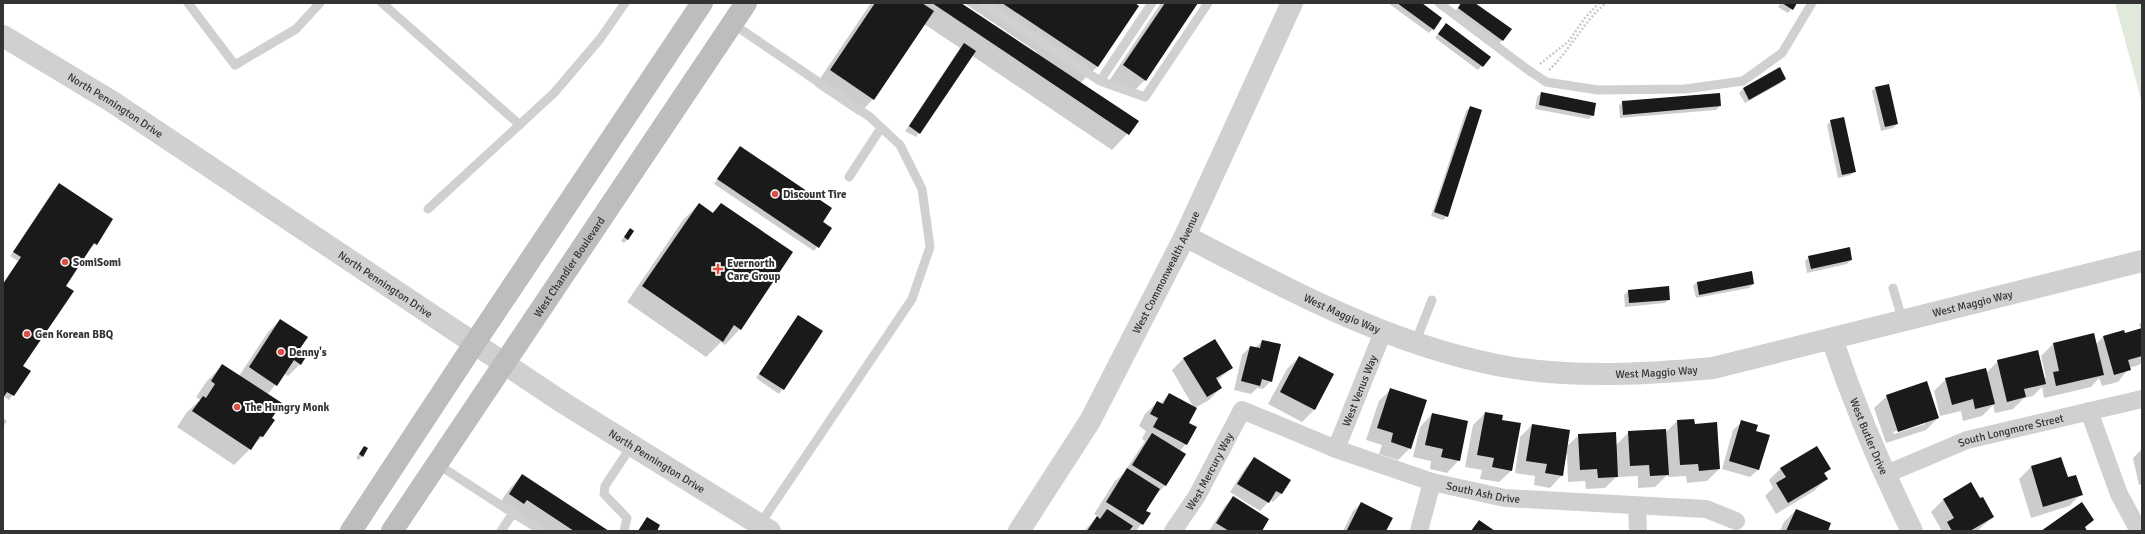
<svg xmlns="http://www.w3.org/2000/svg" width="2145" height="534" viewBox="0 0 2145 534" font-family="Signika,sans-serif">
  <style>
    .green { fill: #e1e9dd }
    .shadow { fill: #0003; fill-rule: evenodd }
    .building { fill: #1a1a1a }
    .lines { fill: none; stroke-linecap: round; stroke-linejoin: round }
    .path { stroke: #cacaca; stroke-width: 2.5; stroke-dasharray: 2 2; stroke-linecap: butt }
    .service { stroke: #d0d0d0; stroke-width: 9 }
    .minor { stroke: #d0d0d0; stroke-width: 18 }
    .tertiary { stroke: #d0d0d0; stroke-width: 22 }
    .secondary { stroke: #bdbdbd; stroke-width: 22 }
    .poi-dot { fill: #dd4f42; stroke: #fff; stroke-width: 1.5 }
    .labels { text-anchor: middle; stroke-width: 4; stroke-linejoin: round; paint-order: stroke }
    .street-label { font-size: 11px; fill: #333; stroke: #fff }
    .poi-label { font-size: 11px; font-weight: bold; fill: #333; stroke: #fff; text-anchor: start }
  </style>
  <rect width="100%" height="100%" fill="#fff"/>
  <path class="green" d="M2115 3H2142V103Z"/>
  <path class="shadow" d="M871 3H959L1036 54 1037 52 964 3H1137L1136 4 1138 6 1097 67 1080 83 1138 122 1112 150 971 55 916 137 905 131 960 48 924 24 873 99 858 115 815 86Z
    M1161 3H1197L1145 80 1130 95 1109 81Z
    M1388 3H1420L1433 29 1429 33Z
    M1461 3H1474L1502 40 1499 44 1455 12Z
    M1781 3H1796L1788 13 1778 7Z
    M1442 28 1490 57 1478 70 1435 38Z
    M1779 69 1785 79 1781 83 1745 103 1739 93 1743 89Z
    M1876 87 1897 124 1893 128 1881 131 1872 91Z
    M1541 93 1593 115 1589 119 1535 109 1537 97Z
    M1622 102 1720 106 1716 110 1620 118 1619 106Z
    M1470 107 1447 216 1443 220 1431 216 1466 111Z
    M1831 121 1855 171 1851 175 1838 178 1827 125Z
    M740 147 831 228 814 251 714 184Z
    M55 188 96 244 91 247 65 286 22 367 29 372 9 400 3 396V283L18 261 10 256Z
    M699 204 712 213 721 204 792 253 740 329 725 345 721 342 706 357 627 302 683 220Z
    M627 233 628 239 624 243 621 241Z
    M1809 257 1851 260 1847 264 1807 273 1805 261Z
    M1697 282 1753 284 1749 288 1696 298 1693 286Z
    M1628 291 1669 299 1665 303 1625 307 1624 295Z
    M798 316 821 331 779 394 756 378Z
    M280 320 298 350 300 364 288 376 284 374 267 395 271 418 273 420 262 437 234 465 177 427 187 412 200 400 196 397 207 381 223 365 239 376 268 332Z
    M2142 322V362L2139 365 2129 368 2118 382 2102 386 2099 378 2091 387 2044 398 2042 387 2033 396 2024 398 2013 409 1995 413 1993 405 1982 416 1963 421 1961 411 1940 416 1934 391 1946 379 1986 373 1998 361 2046 378 2041 356 2053 344 2094 334 2096 344 2103 337 2125 334 2141 329 2139 324Z
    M1262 341 1271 381 1263 389 1257 388 1251 394 1234 390 1242 355 1250 347 1255 348Z
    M1299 357 1332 375 1314 410 1302 422 1268 404 1287 369Z
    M1184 358 1231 368 1217 381 1221 388 1209 400 1195 408 1188 423 1186 444 1180 451 1185 454 1165 486 1154 496 1145 511 1149 514 1136 531H1084L1098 516 1094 514 1115 481 1123 474 1145 441 1142 439 1146 431 1139 426 1145 414 1157 402 1160 404 1169 394 1194 408 1172 370Z
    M1391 389 1410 448 1398 460 1379 454 1382 445 1366 440 1379 401Z
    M1887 396 1938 418 1926 430 1886 443 1874 408ZM1925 422V424L1894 434 1893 432Z
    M1485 413 1501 421 1512 470 1499 482 1480 479 1482 470 1465 467 1473 425Z
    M1432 414 1459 460 1447 473 1430 469 1431 461 1413 457 1420 427Z
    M3 418 7 421 3 427Z
    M1677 421 1694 425 1719 469 1707 481 1687 483 1686 476 1668 477V474L1655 487 1638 488V476L1618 477V475L1605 488 1586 489 1585 481 1568 482 1567 452 1562 475 1550 488 1534 485 1535 476 1515 473 1520 437 1532 425 1566 447 1579 435 1616 445 1629 432 1665 433Z
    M1742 422 1755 432 1759 469 1750 477 1722 469 1733 430Z
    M364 447 362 456 359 460 356 458Z
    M2142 449V484L2139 485 2133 458Z
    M1254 458 1290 480 1281 494 1273 502 1270 500 1260 511 1230 492 1246 467Z
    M2061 458 2067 478 2081 494 2069 506 2031 518 2019 479 2031 467Z
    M1781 468 1829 469 1824 474 1826 479 1814 491 1776 514 1765 496 1773 488 1769 480Z
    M522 476 607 531H543L497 507 510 488Z
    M1971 484 1993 517 1977 531H1939L1941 529 1931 512 1943 500Z
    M1233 498 1261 531H1209L1225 506Z
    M1361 503 1391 518 1385 531H1343L1353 511Z
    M1796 510 1827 531H1780L1784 522Z"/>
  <path class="building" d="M875 3H922L934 11 874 100 830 70Z
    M932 3H961L1139 121 1129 135Z
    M1002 3H1135L1139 6 1098 67Z
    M1165 3H1198L1146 81 1123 65Z
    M1397 3H1422L1442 18 1434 30Z
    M1461 3H1475L1512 29 1503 41 1458 8Z
    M1782 3H1797L1793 10Z
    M1446 23 1491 57 1483 67 1438 34Z
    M964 43 976 51 920 134 909 126Z
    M1780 67 1786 79 1749 100 1743 88Z
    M1889 84 1898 124 1885 127 1875 87Z
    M1541 92 1596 103 1594 116 1539 105Z
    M1720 93 1721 106 1623 115 1622 101Z
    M1470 106 1482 110 1448 217 1434 212Z
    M1844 117 1856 172 1842 175 1830 120Z
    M740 146 832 208 823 222 832 228 819 248 717 179Z
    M59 183 113 219 97 245 94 243 66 286 74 291 23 366 31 371 14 396 7 392 3 398V284L21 257 13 252Z
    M699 203 713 213 721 203 793 252 741 330 734 325 723 342 642 286Z
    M630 228 634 231 628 240 624 237Z
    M1850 247 1852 260 1811 269 1808 256Z
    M1752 271 1754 284 1699 295 1697 282Z
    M1669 286 1670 300 1629 303 1628 290Z
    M798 315 823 331 784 390 759 374Z
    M280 319 308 337 299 350 307 355 301 365 294 360 277 386 249 367Z
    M2142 328V356L2128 360 2131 370 2114 375 2103 336 2124 330 2125 333Z
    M2094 333 2104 375 2056 386 2053 372 2059 371 2053 343Z
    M1215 339 1233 368 1216 378 1222 388 1207 397 1183 358Z
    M1262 340 1281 344 1272 382 1262 379 1260 386 1241 381 1250 346 1260 348Z
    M2038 350 2046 384 2024 389 2026 397 2007 402 1997 360Z
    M1299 356 1334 374 1315 410 1280 392Z
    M222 364 282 403 272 418 275 420 263 437 260 436 251 450 192 411 203 396 206 398 215 384 211 381Z
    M1986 368 1995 404 1975 409 1973 399 1952 405 1945 378Z
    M1927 381 1939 418 1898 432 1886 395Z
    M1390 388 1427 400 1411 449 1391 442 1393 433 1377 428Z
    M1169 393 1197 408 1189 423 1197 427 1187 445 1153 427 1158 418 1150 414 1157 401 1163 404Z
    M1485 412 1503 415 1502 420 1521 423 1512 471 1492 467 1494 458 1477 455Z
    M1432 413 1468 421 1460 461 1441 457 1443 449 1425 445Z
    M1694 419 1695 424 1717 422 1720 469 1699 471 1698 464 1680 465 1677 420Z
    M1741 420 1758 425 1756 431 1770 435 1759 470 1729 461Z
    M1532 424 1570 430 1563 476 1545 473 1547 464 1526 461Z
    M1666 429 1669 475 1650 476 1649 465 1630 466 1628 431Z
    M1616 432 1618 477 1598 478 1597 469 1580 470 1578 434Z
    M1152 433 1186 454 1166 486 1132 465Z
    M364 446 368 448 363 457 359 454Z
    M1817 446 1831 469 1824 473 1828 479 1788 503 1776 483 1786 477 1780 468Z
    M1254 457 1291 480 1282 494 1276 491 1269 503 1237 484Z
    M2061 457 2068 477 2076 475 2083 495 2043 507 2031 466Z
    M1127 468 1160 489 1146 511 1151 513 1143 525 1106 502Z
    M522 474 609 531H574L527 500 524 504 509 494Z
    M1971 482 1980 498 1983 497 1994 517 1970 531H1952L1947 522 1954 518 1943 499Z
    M1233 496 1269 519 1262 531H1229L1216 523Z
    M1361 502 1393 518 1386 531 1347 530Z
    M2082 502 2094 520 2085 527 2087 531H2041Z
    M1107 509 1133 526 1129 531H1087L1097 516 1100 519Z
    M1796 509 1831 523 1828 531H1786Z
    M647 517 660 525 657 531H638Z
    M1479 520 1495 531H1471Z"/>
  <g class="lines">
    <path class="path" d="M1540 64 1569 41 1584 19 1599 3
      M1549 70C1571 49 1583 22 1606 3"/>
    <path class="service" d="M188 3 235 65 296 29 320 3
      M382 3 520 125
      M983 3 1100 81 1145 97 1208 3
      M1439 3 1524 67 1546 82 1598 90 1685 89 1743 81 1782 53 1812 3
      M733 24 870 117 900 145 922 189 930 247 912 299 760 524
      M1100 81 1152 3
      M849 177 881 128
      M428 209 554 93 600 39 625 3
      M1893 288 1903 322
      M1415 343 1432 300
      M437 464 513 513 501 531
      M513 513 542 531
      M624 531 627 518 604 494 605 486 632 445"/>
    <g class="minor">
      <path d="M2089 411 2119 494 2139 531"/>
      <path id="s1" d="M1336 449 1383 332"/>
      <path id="s2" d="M1884 475 1967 440 2142 399"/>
      <path d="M1637 506 1638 531"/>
      <path id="s3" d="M1173 531 1197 496 1242 410 1336 449 1432 482 1505 498 1706 509 1736 521"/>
      <path d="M1419 531 1432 482"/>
    </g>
    <g class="tertiary">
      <path id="s4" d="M3 36 111 101 565 404 770 531"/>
      <path id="s5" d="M1185 236C1290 290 1396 349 1514 368 1581 378 1647 374 1713 368L2142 261"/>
      <path id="s6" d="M1832 339C1855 407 1880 467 1912 531"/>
      <path id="s7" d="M1019 531 1090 421 1185 236 1292 3"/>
    </g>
    <g class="secondary">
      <path d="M351 531 474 344 702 3"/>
      <path id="s8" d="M392 531 746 3"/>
    </g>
  </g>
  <g class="poi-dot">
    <circle cx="775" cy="194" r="4"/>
    <circle cx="65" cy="262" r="4"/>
    <path d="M716 263h4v4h4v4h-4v4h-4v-4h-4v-4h4z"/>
    <circle cx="27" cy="334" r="4"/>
    <circle cx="281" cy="352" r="4"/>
    <circle cx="237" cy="407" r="4"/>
  </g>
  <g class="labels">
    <g class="street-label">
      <text dy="4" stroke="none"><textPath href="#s4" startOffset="132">North Pennington Drive</textPath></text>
      <text dy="4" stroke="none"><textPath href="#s8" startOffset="318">West Chandler Boulevard</textPath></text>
      <text dy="4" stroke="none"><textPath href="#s7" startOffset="298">West Commonwealth Avenue</textPath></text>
      <text dy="4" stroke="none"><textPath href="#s4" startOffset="456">North Pennington Drive</textPath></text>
      <text dy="4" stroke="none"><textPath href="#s5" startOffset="823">West Maggio Way</textPath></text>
      <text dy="4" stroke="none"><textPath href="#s5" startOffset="175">West Maggio Way</textPath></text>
      <text dy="4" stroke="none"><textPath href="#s5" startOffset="499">West Maggio Way</textPath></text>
      <text dy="4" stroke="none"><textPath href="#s1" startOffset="63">West Venus Way</textPath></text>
      <text dy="4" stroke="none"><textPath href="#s2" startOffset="135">South Longmore Street</textPath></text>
      <text dy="4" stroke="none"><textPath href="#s6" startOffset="104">West Butler Drive</textPath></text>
      <text dy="4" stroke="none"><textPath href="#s4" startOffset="780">North Pennington Drive</textPath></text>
      <text dy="4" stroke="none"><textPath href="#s3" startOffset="70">West Mercury Way</textPath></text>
      <text dy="4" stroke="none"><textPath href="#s3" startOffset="395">South Ash Drive</textPath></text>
    </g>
    <g class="poi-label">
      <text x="783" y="198">Discount Tire</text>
      <text x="73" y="266">SomiSomi</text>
      <text x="727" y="267">Evernorth<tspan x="727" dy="13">Care Group</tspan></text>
      <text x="35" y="338">Gen Korean BBQ</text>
      <text x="289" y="356">Denny's</text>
      <text x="245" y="411">The Hungry Monk</text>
    </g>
  </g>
  <rect width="2145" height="534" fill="none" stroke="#333333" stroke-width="8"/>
</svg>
